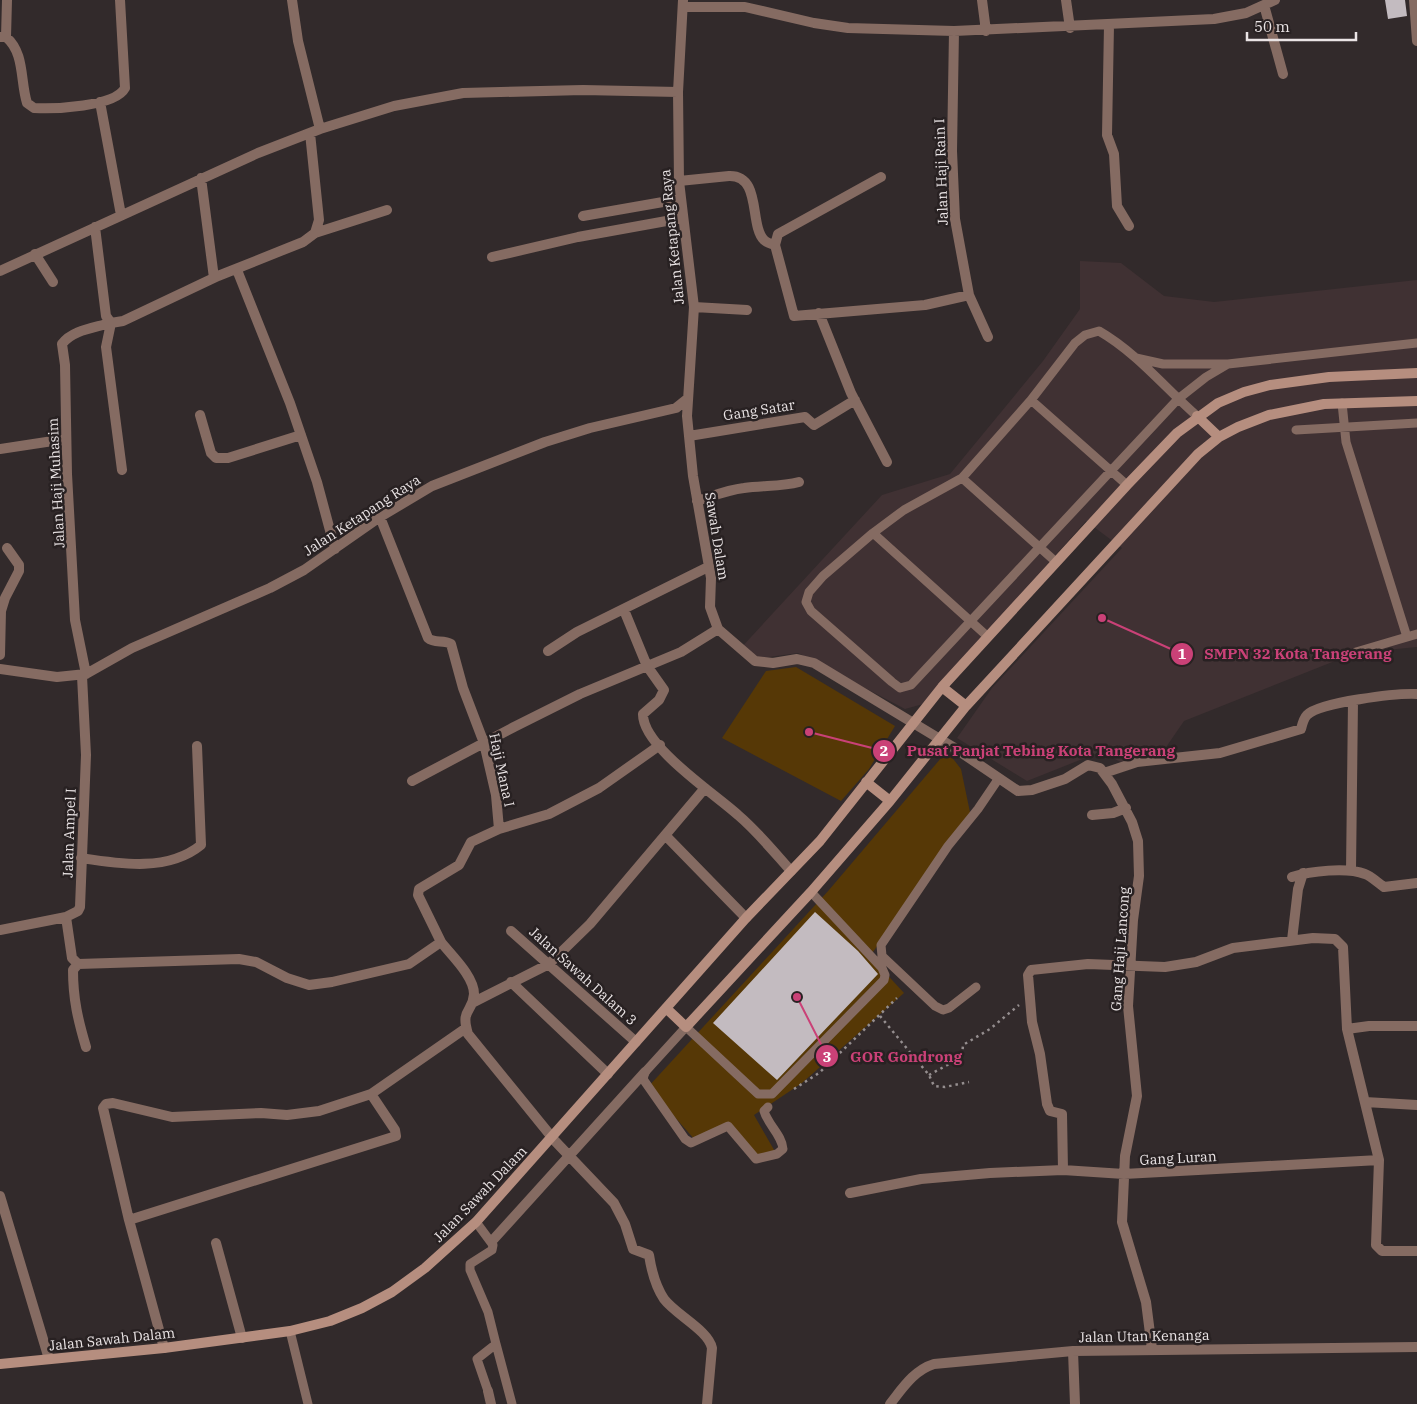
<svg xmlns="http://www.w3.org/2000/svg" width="1417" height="1404" viewBox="0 0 1417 1404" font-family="'IBM Plex Serif',serif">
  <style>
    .built { fill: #403133 }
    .green { fill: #563806 }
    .building { fill: #c3bbc0 }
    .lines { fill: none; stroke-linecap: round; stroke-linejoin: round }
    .path { stroke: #958e8f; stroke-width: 2.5; stroke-dasharray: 2.5 4; stroke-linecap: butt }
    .lane { stroke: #856b62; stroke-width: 9 }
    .street { stroke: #856b62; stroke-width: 10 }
    .secondary { stroke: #b68e7f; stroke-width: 10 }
    .labels { text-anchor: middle; stroke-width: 5; stroke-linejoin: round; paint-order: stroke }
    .street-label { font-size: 14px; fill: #eae4e5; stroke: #282122 }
    .leader { fill: none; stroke: #ca4177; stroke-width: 2 }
    .callout-dot { fill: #ca4177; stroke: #282122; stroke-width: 2 }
    .mark-label { font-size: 15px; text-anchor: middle; font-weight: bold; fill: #fff }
    .callout-label { font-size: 15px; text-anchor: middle; font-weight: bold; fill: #ca4177; stroke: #282122; stroke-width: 5; stroke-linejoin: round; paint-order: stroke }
  </style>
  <rect width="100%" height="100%" fill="#322a2b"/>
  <path class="built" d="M1080 261 1121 263 1164 296 1214 302 1417 280V647L1355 653 1184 721 1162 753 1121 762 1100 752 1027 781 957 738 992 688 1122 548 1086 521 923 704 905 709 798 653 762 658 739 650 882 495 950 474 1043 361 1080 309Z"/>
  <path class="green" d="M796 667 895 726 869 769 841 801 722 738 766 671Z
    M947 751 961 769 971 817 870 956 904 993 802 1083 754 1115 777 1155 757 1163 726 1124 696 1141 648 1087 829 890Z"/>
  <path class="building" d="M1385 0H1405L1407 16 1388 19Z
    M815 912 858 951 878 974 777 1080 713 1023Z"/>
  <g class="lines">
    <path class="path" d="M880 1016 929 1075 934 1086 945 1087 969 1082
      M929 1075 962 1057 963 1045 990 1029 1019 1005
      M794 1089 819 1073 897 998"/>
    <path class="lane" d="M1136 358 1163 364H1228L1417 343
      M1031 400 1127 485
      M1342 403 1346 442 1407 637
      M1197 416C1165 388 1137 353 1099 331L1085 335 1075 343 1031 400 962 478 904 510 873 533 823 576 809 592 806 602 811 611 892 682 900 688 911 685 1178 399 1206 377 1228 364
      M1296 430 1417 423
      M962 478 1056 562
      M873 533 987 636
      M1356 652 1417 634
      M976 987 949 1008 943 1010 935 1006 882 956 881 945 948 846 978 809 999 778
      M768 1107 764 1111C768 1125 782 1135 783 1149L777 1154 756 1159 728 1126 691 1143 685 1139 643 1079 645 1072 686 1027 758 1094H772L884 980 885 975 882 968 811 892
      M476 1222 493 1245 492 1250 470 1264V1270L488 1312 496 1344 477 1359 488 1391
      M290 1331 308 1404
      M496 1344 512 1404"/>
    <path class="street" d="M292 0 298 41 320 129
      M683 0 678 92 679 181 694 307 687 416 693 476 711 578 710 607 718 629 755 661 773 663 797 659 814 663 953 747 1018 791 1032 790 1065 779 1088 765 1100 768 1112 784 1132 822 1138 841 1139 876 1133 920 1128 1006 1137 1096 1125 1156 1122 1222 1146 1302 1152 1349
      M982 0 986 31
      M1066 0 1070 28
      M1414 0 1417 41
      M1264 5 1283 74
      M683 7H745L814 23 848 28 954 31 1214 19 1246 13 1275 0
      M1109 25 1107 135 1114 154 1117 206 1129 226
      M954 31 952 151 955 219 969 295 988 337
      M0 37H6C25 53 20 81 27 103L34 108C54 109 115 107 125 88L120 0
      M6 37 7 0
      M100 102 121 215
      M881 177 778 234 775 245 794 316 925 305 969 295
      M201 178 214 278
      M679 181 729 176C762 175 749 225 764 240 766 242 771 244 775 245
      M583 216 680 199
      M95 227 106 316 111 323 123 321 218 276 303 242 315 233 319 220 310 133
      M315 233 387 210
      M35 254 53 282
      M492 257 578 237 683 218
      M237 270 290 403 317 482 335 549
      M0 271 258 153 320 129 394 106 463 93 583 90 678 92
      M694 307 747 310
      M819 313 851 393 887 462
      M111 323 106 347 122 470
      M200 415 211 453 216 458H228L301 435
      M689 436 805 417 814 425 855 400
      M0 449 66 439
      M697 501C713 496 727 490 744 488 763 485 781 487 799 482
      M624 610 647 666 664 690 659 700 643 714C642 746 715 794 738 815 757 831 774 852 791 871
      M548 651 577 632 708 567
      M0 655 1 611 5 598 19 571V565L7 548
      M0 669 57 677 86 674 132 648 270 588 304 570 380 517 432 486 545 442 590 428 676 408 686 400
      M86 674 75 620 67 474 65 365 62 344C72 330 94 328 110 323
      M1104 773 1137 762 1220 753 1301 729C1302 725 1304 718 1307 715 1320 702 1397 693 1417 694
      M412 781 514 727 580 694 681 652 718 629
      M1092 815 1113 813 1126 808
      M499 829 549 814 599 788 660 745
      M666 836 746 918
      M81 858C120 864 168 872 201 845L197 746
      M1351 871 1353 701
      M1292 877C1310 871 1347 867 1365 874 1371 876 1378 883 1384 887L1417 883
      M66 917 72 958 78 964 239 959 256 962 287 978 309 985 332 982 409 964 441 942 418 895 419 889 459 865 471 842 499 829 496 795 484 743 463 688 451 644C443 639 435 644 428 638L380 517
      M0 930 66 917 78 911 80 907 86 755 82 676
      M511 931 636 1042
      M1292 940 1298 889 1303 873
      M441 942C451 955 474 976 474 994 473 1013 460 1008 468 1034L555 1141 614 1203 625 1224 633 1249 649 1255C651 1268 656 1287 664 1299 676 1315 708 1330 712 1348L707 1404
      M78 964 73 970C73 999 78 1020 86 1047
      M511 982 608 1074
      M472 1003 549 964 590 924 705 788
      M1347 1029 1369 1026H1417
      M1365 1102 1417 1105
      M1063 1170 1062 1114 1050 1111 1047 1104 1040 1054 1032 1022 1028 975 1031 970 1088 964 1165 967 1196 962 1233 948 1313 938 1335 939 1343 947 1347 1029 1379 1160 1376 1245 1382 1251H1417
      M850 1193 921 1179 990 1173 1063 1170 1124 1174 1379 1160
      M0 1196 49 1359
      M129 1220 396 1136 395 1130 371 1094
      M492 1241 645 1072
      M216 1243 242 1338
      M164 1348 129 1220 103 1108 106 1104 113 1103 172 1117 261 1113 287 1115 319 1111 371 1094 466 1028
      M1073 1351 1075 1404
      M488 1391 491 1404
      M890 1404C902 1389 914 1370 934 1364L1073 1351 1417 1347"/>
    <path class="secondary" d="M1197 416 1219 437
      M942 687 966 706
      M866 782 890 801
      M666 1008 686 1027 811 892 890 801 966 706 1198 454 1219 437 1238 427 1269 415 1324 404 1417 401
      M0 1364 164 1348 290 1331 330 1321 362 1308 392 1292 425 1268 476 1222 746 918 820 841 942 687 1127 485 1177 433 1218 403 1244 392 1270 385 1329 377 1417 373"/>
  </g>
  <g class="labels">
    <g class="street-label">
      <text transform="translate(941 172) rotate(-92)" y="5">Jalan Haji Rain I</text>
      <text transform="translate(672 237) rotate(-96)" y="5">Jalan Ketapang Raya</text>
      <text transform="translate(759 410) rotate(-9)" y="5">Gang Satar</text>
      <text transform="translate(56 483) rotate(-93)" y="5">Jalan Haji Muhasim</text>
      <text transform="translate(362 515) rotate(-33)" y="5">Jalan Ketapang Raya</text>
      <text transform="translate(717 536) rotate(81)" y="5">Sawah Dalam</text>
      <text transform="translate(502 770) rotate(78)" y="5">Haji Mana I</text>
      <text transform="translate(69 833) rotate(-88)" y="5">Jalan Ampel I</text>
      <text transform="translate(1120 949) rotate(-86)" y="5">Gang Haji Lancong</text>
      <text transform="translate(583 976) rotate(42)" y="5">Jalan Sawah Dalam 3</text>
      <text transform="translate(1178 1158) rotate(-3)" y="5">Gang Luran</text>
      <text transform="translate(480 1194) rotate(-46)" y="5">Jalan Sawah Dalam</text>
      <text transform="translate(1144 1336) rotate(-1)" y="5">Jalan Utan Kenanga</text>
      <text transform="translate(112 1339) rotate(-6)" y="5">Jalan Sawah Dalam</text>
    </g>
  </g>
  <path class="leader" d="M1102 618L1182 654M809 732L884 751M797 997L827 1056"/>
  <g class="callout-dot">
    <circle cx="1102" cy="618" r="5"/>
    <circle cx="809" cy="732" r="5"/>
    <circle cx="797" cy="997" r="5"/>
    <circle cx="1182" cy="654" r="12"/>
    <circle cx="884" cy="751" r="12"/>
    <circle cx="827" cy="1056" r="12"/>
  </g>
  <g class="mark-label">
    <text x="1182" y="659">1</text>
    <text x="884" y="756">2</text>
    <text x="827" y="1062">3</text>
  </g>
  <g class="callout-label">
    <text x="1298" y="659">SMPN 32 Kota Tangerang</text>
    <text x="1041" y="756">Pusat Panjat Tebing Kota Tangerang</text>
    <text x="906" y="1062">GOR Gondrong</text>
  </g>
  <path d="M1247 32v8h109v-8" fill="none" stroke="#eae4e5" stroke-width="2.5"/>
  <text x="1254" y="32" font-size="15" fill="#eae4e5" stroke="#282122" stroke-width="4" paint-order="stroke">50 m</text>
</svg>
